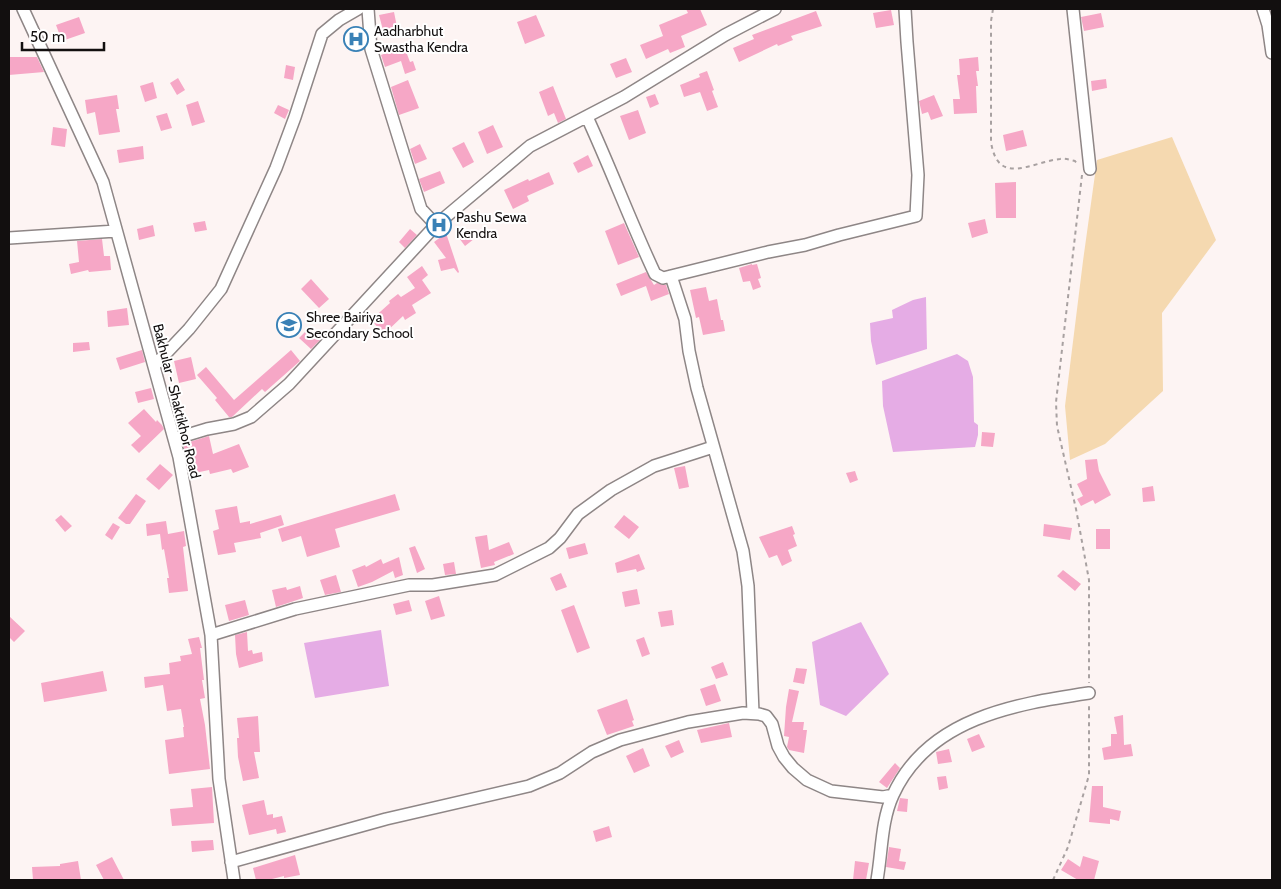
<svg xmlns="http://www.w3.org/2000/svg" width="1281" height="889" viewBox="0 0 1281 889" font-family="Cabin,sans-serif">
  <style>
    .green { fill: #f5d9b0 }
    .water { fill: #e5ace5 }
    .building { fill: #f6a7c6 }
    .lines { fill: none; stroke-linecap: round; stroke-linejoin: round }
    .minor-casing { stroke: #8e8686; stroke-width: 14 }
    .path { stroke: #a8a1a1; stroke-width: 2; stroke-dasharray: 4 4; stroke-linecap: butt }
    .minor { stroke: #fff; stroke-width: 11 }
    .labels { text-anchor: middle; stroke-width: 4; stroke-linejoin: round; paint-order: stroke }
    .poi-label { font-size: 14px; fill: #120f0f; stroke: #fff; text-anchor: start }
    .street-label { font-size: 14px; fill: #120f0f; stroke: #fff }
  </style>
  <rect width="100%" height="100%" fill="#fdf4f3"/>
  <path class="green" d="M1172 137 1216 240 1162 313 1163 391 1105 444 1070 460 1065 406 1083 261 1097 160Z"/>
  <path class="water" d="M926 297 927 349 876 365 871 341 870 323 893 318 892 310 913 300Z
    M957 354 968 361 973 377 974 422 978 425V435L975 447 893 452 883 406 882 381Z
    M861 622 889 674 846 716 820 705 812 642Z
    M381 630 389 686 315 698 304 643Z"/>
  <path class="building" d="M686 9H700L707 25 681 36 685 47 670 53 668 49 646 59 640 45 663 36 659 25 688 13Z
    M891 10 894 25 876 28 873 13Z
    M816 11 822 26 791 36 793 40 778 46 777 44 739 62 733 48 754 39 752 35Z
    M394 12 397 27 383 30 379 15Z
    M1101 13 1104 27 1084 31 1081 17Z
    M536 15 545 36 525 44 517 22Z
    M79 17 85 33 62 41 56 25Z
    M361 29 363 44 347 49 343 35Z
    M404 46 410 62 413 61 416 70 405 74 401 61 385 67 381 55Z
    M9 57H37L44 72 9 75Z
    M978 57 979 71H976L978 86H976L977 113 954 114 953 99H960L957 75H960L959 59Z
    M626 58 632 72 616 78 610 64Z
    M286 65 295 67 293 80 284 78Z
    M707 71 714 90 712 91 718 107 707 111 700 92 684 97 680 85 700 77 699 74Z
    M178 78 185 90 177 95 170 83Z
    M1106 79 1107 88 1092 91 1091 81Z
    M408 80 419 108 399 115 391 87Z
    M153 82 157 98 145 102 140 86Z
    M553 86 566 119 558 123 554 113 548 116 539 92Z
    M655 94 659 104 650 108 646 97Z
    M117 95 119 109H116L120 132 99 135 95 112 87 114 85 100Z
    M934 95 943 116 931 120 928 112 922 114 919 101Z
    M198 101 205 122 192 126 186 105Z
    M278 105 289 110 285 119 274 113Z
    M638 110 646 133 629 140 620 116Z
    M167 113 172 128 161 131 156 116Z
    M493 125 503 147 487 154 478 132Z
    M53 127 67 129 65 147 51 145Z
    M1023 130 1027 146 1006 151 1003 135Z
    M464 142 474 162 463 168 452 148Z
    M420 144 427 159 415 164 410 149Z
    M143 146 144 159 119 163 117 150Z
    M588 155 593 166 578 173 573 163Z
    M440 171 445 183 424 192 419 179Z
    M549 172 554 184 527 196 529 201 513 209 504 190 528 179 529 181Z
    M1016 182V218H996L995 183Z
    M985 219 988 233 972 238 968 223Z
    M205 221 207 230 195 232 193 223Z
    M624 223 639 257 618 265 605 231Z
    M153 225 155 236 139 240 137 229Z
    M410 229 417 235 405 248 399 242Z
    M468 231 474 239 465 246 459 238Z
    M446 233 459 272 458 273 454 268 441 271 438 260 446 258 434 242Z
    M102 239 104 256H110L111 270 89 272 88 270 71 274 69 264 79 262 77 241Z
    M752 264V265L757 264 761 278 758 279 761 287 753 290 750 281 743 282 739 268Z
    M422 266 428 275 422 280 431 293 412 305 416 313 405 320 403 316 384 334 371 320 390 303 389 301 398 294 401 297 415 288 407 277Z
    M646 272 654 285 657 283 666 285 669 294 651 301 646 286 621 296 616 284Z
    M311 279 329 299 319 308 301 289Z
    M706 287 709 301 717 299 721 320H723L725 331 703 335 699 317 696 318 690 290Z
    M127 308 129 325 108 327 107 311Z
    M308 329 320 340 311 349 299 338Z
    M89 342 90 350 73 352V343Z
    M142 350 145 362 120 370 116 358Z
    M291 350 300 361 265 392 262 389 232 417H229L215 400 217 398 197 375 206 367 234 400Z
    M191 357 196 379 179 383 174 361Z
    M151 388 154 399 138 403 135 392Z
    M144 409 156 422 157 420 162 425 164 429 139 453 131 445 141 436 128 423Z
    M982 432 995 433 993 447 981 446Z
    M209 436 213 454 239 444 249 467 233 473 231 469 210 474 209 470 190 474 183 444Z
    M1097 459 1099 471 1111 495 1095 504 1093 500 1081 506 1077 499 1083 496 1077 484 1087 479 1085 460Z
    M160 464 173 475 159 490 146 479Z
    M685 466 689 487 679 489 674 468Z
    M855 471 858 480 850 483 846 473Z
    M1153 486 1155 501 1143 502 1142 488Z
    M136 494 146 501 130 524H126L118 518Z
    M395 494 400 510 335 529 340 547 307 557 301 536 282 542 278 529Z
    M237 506 240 523 250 521V524L281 515 284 525 260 533 261 538 234 543 236 552 218 555 213 531 219 529 215 510Z
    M61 515 72 526 65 532 55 520Z
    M624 515 639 527 629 539 614 527Z
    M166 521 168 534 184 531 186 546 183 547 188 591 169 593 167 578H169L164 549 162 550 160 534 147 536 146 524Z
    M113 523 120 527 112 540 105 535Z
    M1044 524 1072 528 1070 540 1043 536Z
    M792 526 795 534 793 535 797 546 788 550 792 561 782 566 777 555 769 558 759 537Z
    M1096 529H1110V549H1096Z
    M487 535 489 550 509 542 514 554 494 562 495 565 481 568 475 537Z
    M585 543 588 554 569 559 566 548Z
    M415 546 425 569 417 573 409 548Z
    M639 554 645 569 637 572 636 569 617 573 615 563Z
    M399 557 403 575 395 578 393 571 372 582 358 587 352 570 365 565 366 567 381 559 383 564Z
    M454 562 456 574 445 575 443 564Z
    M1063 570 1081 584 1075 591 1057 576Z
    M561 573 567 587 556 591 550 578Z
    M336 575 341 592 325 595 320 580Z
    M300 586 303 598 276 607 272 590 286 587 287 590Z
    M637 589 640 604 625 607 622 592Z
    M439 596 445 616 431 620 425 601Z
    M245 600 249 615 229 621 225 605Z
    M409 600 412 611 396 615 393 604Z
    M574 605 590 648 577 653 561 610Z
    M672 610 674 625 661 627 658 612Z
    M9 616 25 631 14 642 9 637Z
    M247 632 248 651 252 650 253 654 262 652 263 661 239 668 236 654 235 635Z
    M199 637 202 648H200L204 680H202L205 698 200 699 205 725 210 769 169 774 165 740 184 737 183 727H184L181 709 167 711 163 685 145 688 144 677 170 674 169 663 181 661 180 656 192 654 188 639Z
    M644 637 650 654 642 657 636 640Z
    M723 662 728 675 716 679 711 667Z
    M796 668 807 669 804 684 793 682Z
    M103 671 107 691 44 702 41 683Z
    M715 684 721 701 706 706 700 689Z
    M789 689 799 691 792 722H804L803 730H807L804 753 789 750 787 747 789 737 784 736 786 707Z
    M627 699 634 720 632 721 634 726 607 735 597 710Z
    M1123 715 1124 745 1131 744 1133 756 1104 760 1102 748 1111 746V734H1117L1114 717Z
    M258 716 260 752H254L259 778 243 781 238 757 237 738H239L237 718Z
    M729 723 732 737 701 743 697 730Z
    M979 734 985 747 972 752 967 739Z
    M679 740 684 752 671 758 665 746Z
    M643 748 650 766 634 773 626 756Z
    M949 749 952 762 938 764 936 752Z
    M895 763 900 768 887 788 879 782Z
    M946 776 948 788 939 790 937 777Z
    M1092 786H1103V807L1121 811 1119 821 1110 819V824L1089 822Z
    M212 787 214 823 172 826 170 809 193 807 191 789Z
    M900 798 908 799 907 812 897 811Z
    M264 800 267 815 273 814V818L282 816 286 832 277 834 276 829 249 835 242 805Z
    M609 826 612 837 596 842 593 831Z
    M213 840 214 850 192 852 191 841Z
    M889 847 901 849 899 861 906 862 904 870 886 867Z
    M295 855 300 875 284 878V876L268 880H256L253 868Z
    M1083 856 1099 861 1094 880H1078L1061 870 1068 859 1080 867Z
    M112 857 124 880H104L96 865Z
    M78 861 81 880H33L32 867 60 866V864Z
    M855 861 869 863 866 880H853Z"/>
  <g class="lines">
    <defs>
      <path id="minor" d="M23 9 103 182 179 457 211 635 219 779 234 880
        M368 9 371 49 403 152 421 209 436 225
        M1073 9 1090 169
        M1263 9 1268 25 1272 53
        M587 117C611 169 631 223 655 274L663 278 768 252 805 245 839 235 916 216 918 175 907 42 905 9
        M9 238 116 231
        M671 276 685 319 689 351 697 388 743 551 748 586 753 713
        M154 366 189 329 221 289 276 168 295 117 322 34 339 20 358 9
        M174 439 207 429 234 424 251 417 289 384 436 225 530 146 624 97 725 35 775 9
        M211 635 295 609 409 585H433L495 575 549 548 560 538 578 514 611 490 654 466 713 447
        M231 862 386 819 529 786 560 773 592 752 620 740 688 722 743 713 759 714 766 716 772 724 778 746 784 757 793 768 807 780 831 791 883 797 893 795
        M877 880C882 852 881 821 893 795 928 718 1015 704 1089 693"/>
    </defs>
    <use href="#minor" class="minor-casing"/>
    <path class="path" d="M993 9 991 21V142C998 187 1031 162 1060 159 1065 158 1070 160 1075 161L1078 165
      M1082 175 1056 402 1057 426 1076 509 1089 580V683
      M1053 880 1068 847 1089 775V703"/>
    <use href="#minor" class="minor"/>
  </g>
  <defs>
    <symbol id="hospital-ring" viewBox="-11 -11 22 22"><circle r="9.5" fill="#fff" stroke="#3981b6" stroke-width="1.5"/><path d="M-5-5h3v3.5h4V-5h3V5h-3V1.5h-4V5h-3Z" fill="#3981b6"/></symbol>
    <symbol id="school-ring" viewBox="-11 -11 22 22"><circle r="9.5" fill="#fff" stroke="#3981b6" stroke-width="1.5"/><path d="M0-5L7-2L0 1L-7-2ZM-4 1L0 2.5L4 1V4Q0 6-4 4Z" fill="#3981b6"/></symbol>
  </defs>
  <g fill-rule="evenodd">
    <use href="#hospital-ring" x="342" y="25" width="28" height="28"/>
    <use href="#hospital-ring" x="425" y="211" width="28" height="28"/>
    <use href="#school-ring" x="275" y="311" width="28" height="28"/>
  </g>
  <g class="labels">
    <g class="poi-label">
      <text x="374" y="36">Aadharbhut<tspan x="374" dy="16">Swastha Kendra</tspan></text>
      <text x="456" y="222">Pashu Sewa<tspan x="456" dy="16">Kendra</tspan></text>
      <text x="306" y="322">Shree Bairiya<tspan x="306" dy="16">Secondary School</tspan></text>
    </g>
    <g class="street-label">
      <text transform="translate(177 401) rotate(76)" y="5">Bakhular - Shaktikhor Road</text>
    </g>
  </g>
  <rect width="1281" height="889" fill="none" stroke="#120f0f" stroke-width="20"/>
  <path d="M22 42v8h82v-8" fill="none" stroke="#120f0f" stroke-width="2.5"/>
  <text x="30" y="42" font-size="15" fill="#120f0f" stroke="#ffffff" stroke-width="4" paint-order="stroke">50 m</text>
</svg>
